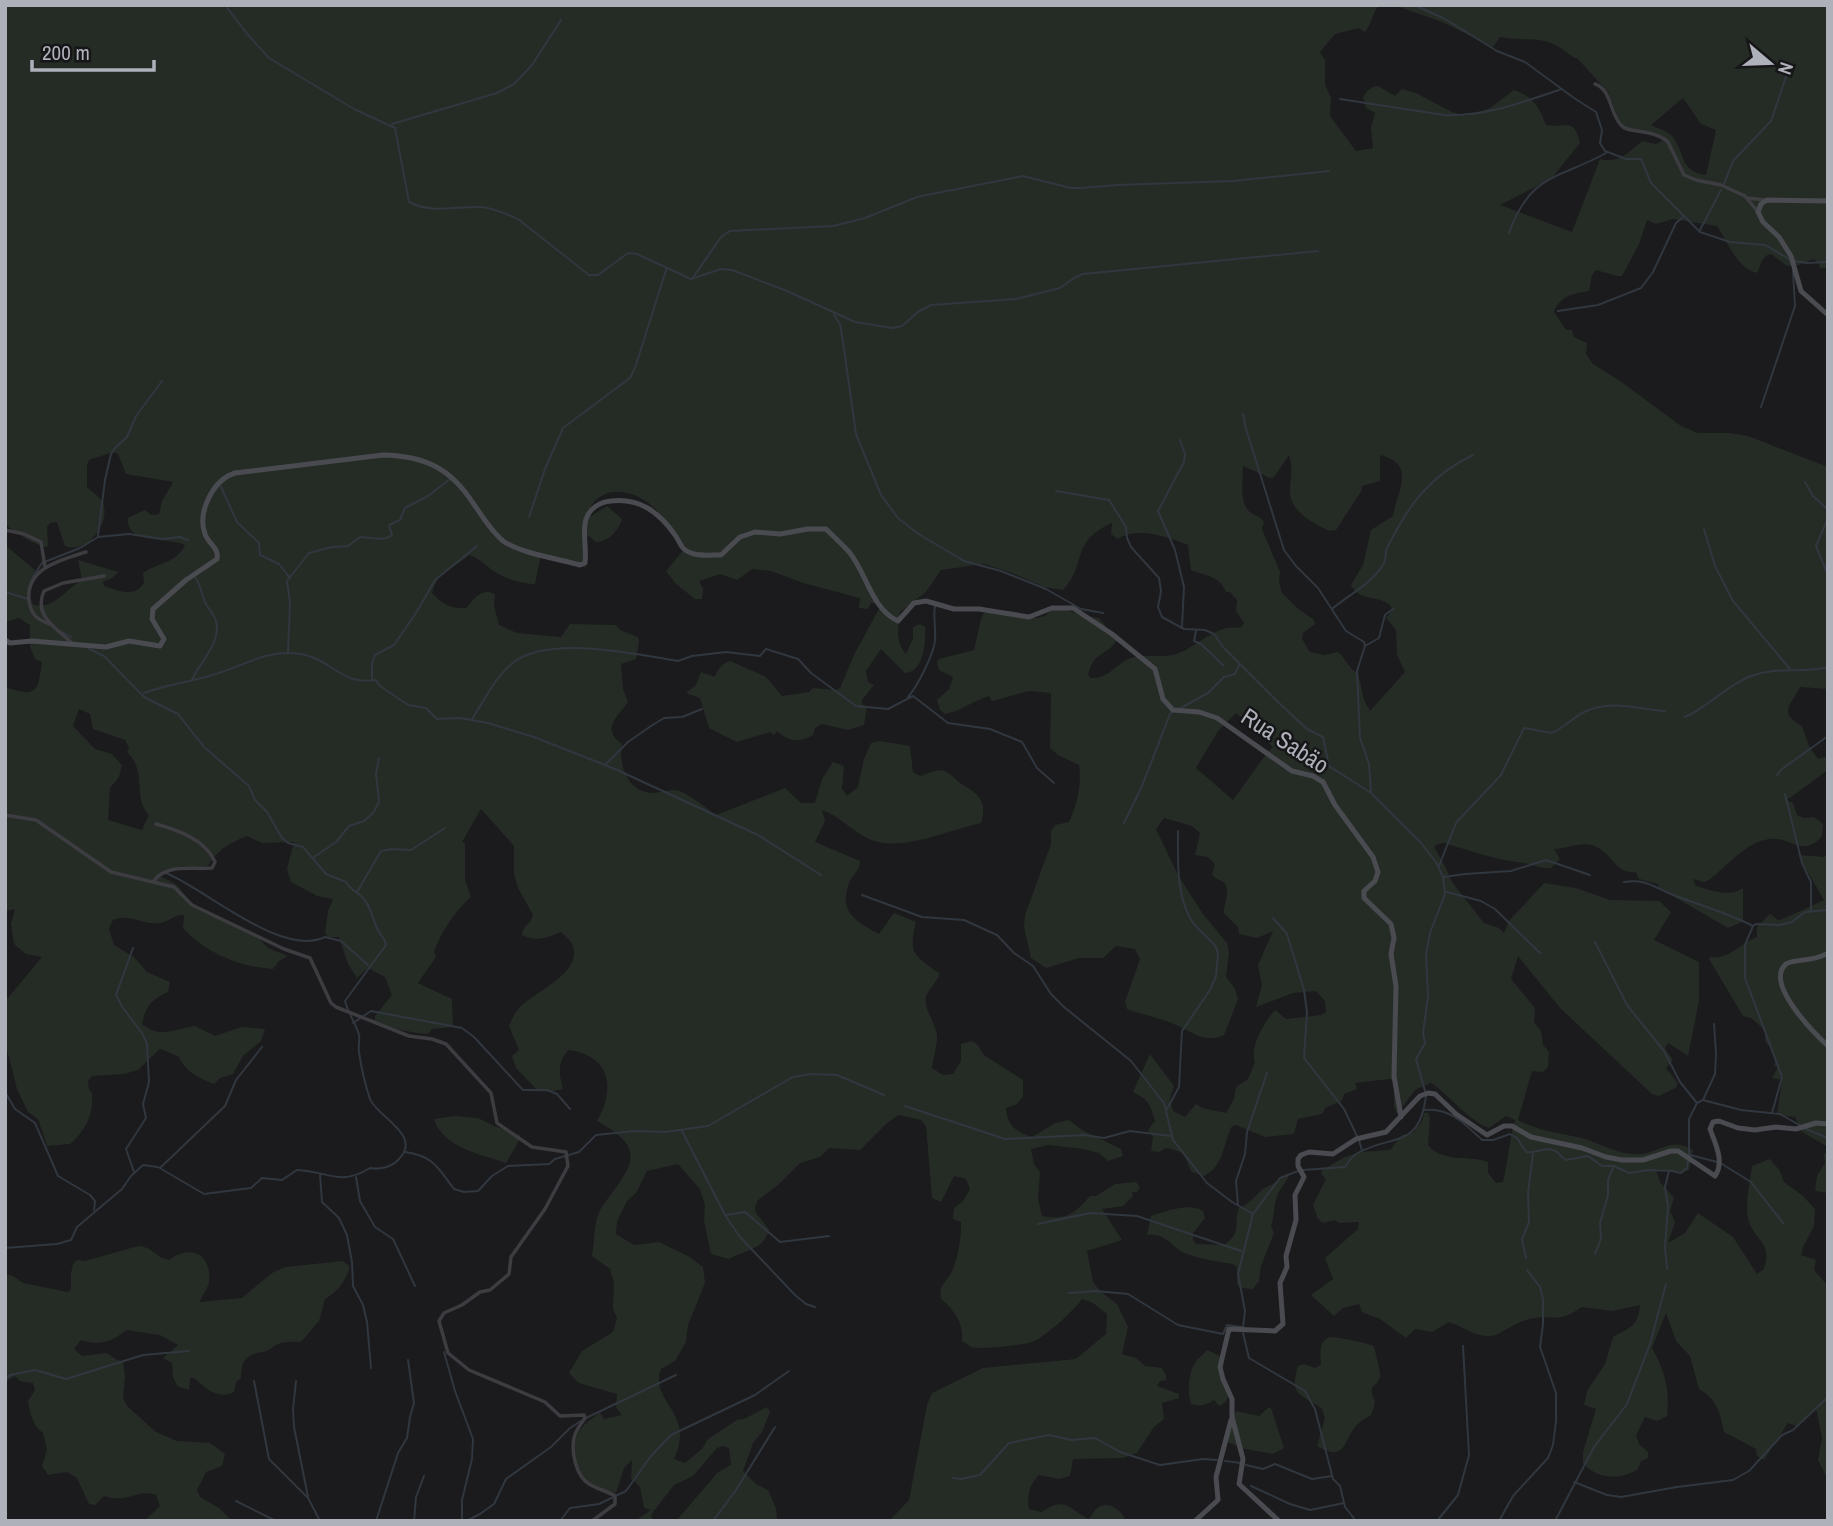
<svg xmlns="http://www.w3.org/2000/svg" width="1833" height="1526" viewBox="0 0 1833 1526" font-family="'Archivo Narrow',sans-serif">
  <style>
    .green { fill: #252c26; fill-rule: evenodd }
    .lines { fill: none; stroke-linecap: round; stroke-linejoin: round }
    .stream { stroke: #31373f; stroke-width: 2 }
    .street { stroke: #3c3c41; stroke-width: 3.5 }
    .secondary { stroke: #4a4b51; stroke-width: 5 }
    .labels { text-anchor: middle; stroke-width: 5; stroke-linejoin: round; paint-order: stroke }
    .street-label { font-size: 24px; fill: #aeb0ba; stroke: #161517 }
  </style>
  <rect width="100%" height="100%" fill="#1b1a1c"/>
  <path class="green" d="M5 5H1379C1372 14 1372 23 1365 32L1359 28 1335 34 1320 52 1325 60V84L1331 99 1330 116 1356 151 1373 148 1371 128 1375 113 1366 108 1363 97C1367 91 1370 87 1378 86L1395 96 1402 89 1416 93 1452 112 1467 116 1490 108 1514 90C1534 97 1539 107 1546 125 1564 129 1574 115 1580 143L1551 179 1500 205 1572 232 1600 159C1618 164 1628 153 1642 141L1656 144 1663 140 1662 136C1649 129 1635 134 1622 129L1608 92 1577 58H1574C1544 32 1534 43 1500 37L1493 47 1442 22 1394 5H1828V268H1820L1819 263 1813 259 1799 265 1787 266 1771 254C1761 256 1761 265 1757 273 1736 268 1728 242 1717 226L1673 219 1656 224 1647 220 1639 244 1622 276H1617L1596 270 1592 275 1589 291C1572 294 1561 295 1554 312L1566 330H1572L1574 337 1587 343 1586 354 1593 364 1620 381 1681 426 1698 433H1729L1748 436 1828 467V689L1800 687C1791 706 1777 712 1802 726L1809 746 1818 759 1828 756V770L1787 800 1793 803 1797 815 1804 818 1814 817 1823 824 1822 836C1802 859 1790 836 1770 839 1747 841 1727 866 1709 880L1704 882 1693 879 1696 886C1711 890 1729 898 1743 888V918L1742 922 1728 928 1659 888 1658 884 1639 879 1636 872C1615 875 1612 852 1594 846 1582 841 1566 849 1554 849L1560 859 1551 868C1542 869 1534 865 1524 863 1496 860 1471 851 1444 843L1438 844 1434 847 1445 866 1452 882 1484 923 1499 928 1504 933 1509 921 1544 883 1576 888 1610 900 1659 901 1671 912 1654 940 1699 962V1001L1688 1056 1668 1043 1665 1048 1673 1060 1666 1068 1677 1082V1087L1659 1096 1652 1094 1560 1008 1518 956 1511 979 1535 1008 1534 1022 1541 1031 1543 1045 1549 1052 1548 1067 1543 1072 1532 1071 1518 1120C1539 1132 1562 1133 1585 1139 1603 1145 1621 1156 1642 1154 1662 1151 1671 1137 1693 1150L1689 1170 1680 1173 1656 1169 1660 1182 1674 1198 1670 1211 1675 1222 1668 1243 1685 1233 1698 1213 1733 1237 1757 1274 1764 1269C1773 1240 1753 1241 1748 1218 1745 1200 1750 1184 1752 1166L1770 1159 1780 1171 1784 1182 1803 1196 1815 1209 1814 1226 1803 1247 1801 1255 1816 1260 1814 1270 1828 1286V1480L1818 1460 1822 1438 1816 1408 1796 1426 1788 1423 1764 1460 1757 1456 1756 1449 1724 1432C1720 1413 1717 1399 1699 1389L1690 1356 1676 1341 1666 1313 1652 1348C1665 1371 1670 1390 1667 1416L1657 1421 1645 1417 1636 1435 1639 1444 1648 1452V1458L1641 1461 1638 1469C1620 1480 1600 1480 1583 1464V1452L1596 1409 1584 1405 1587 1391 1605 1364 1613 1337C1630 1327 1638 1327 1640 1305L1612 1311 1582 1307C1555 1326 1552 1312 1526 1320 1515 1323 1500 1335 1491 1336 1478 1338 1461 1326 1449 1322L1432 1332 1415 1329 1406 1338 1380 1319 1362 1312 1359 1304 1343 1308 1334 1316 1311 1295 1333 1279 1325 1258 1358 1229 1359 1222 1339 1223 1335 1220 1323 1223 1318 1219 1313 1205 1326 1179 1321 1174 1322 1170 1343 1158 1360 1152 1390 1150 1402 1135 1414 1132 1422 1121 1424 1113H1428L1430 1118 1428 1145C1443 1163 1469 1155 1488 1162V1173L1496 1183 1503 1182C1508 1161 1509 1141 1515 1120L1506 1116 1489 1128C1470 1122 1447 1093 1431 1083L1415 1090 1397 1114 1394 1107V1083L1390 1079 1355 1083 1357 1089 1344 1094 1342 1101 1325 1108 1322 1114 1298 1119 1294 1134 1265 1137 1236 1125 1232 1126C1223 1144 1224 1166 1204 1176L1192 1172C1183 1156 1188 1152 1166 1148L1159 1152 1151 1151 1153 1137 1148 1130 1155 1121C1150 1104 1149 1100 1133 1092L1150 1054 1174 1086 1170 1099 1173 1111 1185 1117 1196 1104 1202 1108 1226 1113 1234 1099 1236 1087 1248 1079 1255 1062C1249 1047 1265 1021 1275 1010L1286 1019 1321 1015 1326 1012 1325 1001 1316 991 1293 993 1256 1007 1262 985 1258 965 1273 931 1257 938 1239 934 1238 927 1224 913C1223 904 1232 889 1223 882 1219 880 1215 878 1212 875L1215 864 1208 857 1195 855 1200 833 1192 826 1164 818 1156 829 1178 875 1203 914 1227 943 1229 953 1226 977 1234 987 1238 999 1224 1035C1204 1044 1193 1032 1176 1025 1161 1018 1143 1015 1127 1009L1125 1002 1140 959 1135 949 1116 946 1103 958H1079L1046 968 1031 958 1024 927 1025 915 1051 844V831L1055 825 1069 822C1077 805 1082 784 1079 765L1058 755 1050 748 1051 693 1029 691 992 701 989 696C973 701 961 711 945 714L940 710 937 700 949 689 953 677 939 670 937 662 939 659 974 650 981 619 984 613 1012 611 1037 618 1045 616 1053 609H1065L1082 616 1099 618 1117 640C1109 655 1093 651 1088 675L1091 678C1108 679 1115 665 1128 659 1143 652 1160 659 1176 654 1198 647 1215 624 1240 628L1244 623 1236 611 1237 600 1230 592H1226C1220 576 1206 576 1191 570L1188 545C1168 537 1137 526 1118 539L1111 534 1112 523C1069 542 1088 564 1063 590L1044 587 1012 573 984 564 941 570 926 592 900 612C898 628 895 641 906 654L913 638V627L920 624 925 627C926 642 924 672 905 673L881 649 866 671 868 682 874 685 862 700V704L867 707 864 725 848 730 822 724 815 728 813 735C799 743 789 742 777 731L774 735 770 732 737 742 709 728 700 698 686 693 696 685 701 672 715 677C717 670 723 662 730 661L766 677 782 696 809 692 813 688 836 690 840 688 855 653 881 605 871 603 868 609 859 608 860 598 803 583 771 571 752 569 737 580 720 574 699 581 703 589 702 599H695L676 584 666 571 686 547C675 533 665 517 651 505 630 487 598 485 588 513L591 516 607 506 622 519C618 531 609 542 596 542L589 536 584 538V565L588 568 541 555 535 584C521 584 503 578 492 570 484 564 479 558 469 555 453 570 438 570 432 593 442 604 451 609 466 608 474 599 481 587 495 594L494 605 499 625 517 633 561 637 570 624 616 625 620 630 638 637 639 642 636 659 621 664 623 689 628 702C618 717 600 728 622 744 618 765 628 792 652 793 660 793 667 790 674 790 687 791 705 808 716 815L785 788 801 803H815L822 779 833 762 844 766 842 789 847 796 858 787 864 759 871 743 880 741 910 746 913 772 920 776C928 774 938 767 947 772 951 774 956 780 960 783 978 794 988 800 981 823 948 830 901 853 869 839 852 831 841 817 822 810L825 821 815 842 860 861C860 871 854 873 850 881 837 912 856 921 879 934L894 913 916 922C908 955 914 954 940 974 936 983 927 991 926 997 924 1011 935 1021 937 1035 938 1041 933 1060 932 1068L943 1075 953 1074 961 1061V1044L972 1041 977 1044 984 1055 1023 1080V1097L1017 1104 1006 1108C1007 1126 1017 1132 1032 1137L1055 1123 1069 1120 1082 1130 1121 1149 1123 1156 1108 1161 1099 1153 1083 1149 1048 1145 1031 1149 1034 1164 1040 1172 1038 1199 1042 1216C1067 1220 1073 1215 1090 1196H1096L1115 1184 1136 1182 1140 1187 1137 1192H1132L1133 1196 1123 1206 1102 1209 1122 1240 1087 1251 1093 1282 1100 1291 1117 1304 1128 1327 1122 1354 1136 1358 1145 1366 1162 1368 1166 1375V1380L1160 1381 1157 1386 1179 1394V1398L1162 1403 1164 1419 1154 1427 1137 1453 1123 1458 1073 1459 1070 1476 1059 1479 1039 1475C1029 1485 1027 1495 1029 1509L1042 1512C1065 1495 1070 1510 1089 1519 1092 1516 1093 1512 1096 1509 1107 1499 1122 1510 1126 1521H889L909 1500 927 1405 932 1393 983 1368 1076 1359 1106 1334 1107 1314 1093 1303 1082 1299C1077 1308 1043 1339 1032 1342 1023 1345 980 1350 971 1347 970 1346 964 1342 962 1341 964 1323 954 1310 941 1299 938 1283 948 1282 953 1269 959 1254 961 1238 961 1222L953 1219 954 1208 963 1201 970 1189 966 1179 954 1176 941 1202 932 1198 926 1126 921 1120 899 1115 887 1123 860 1150 829 1148 820 1157 800 1163 778 1185 758 1200 755 1207 756 1213 769 1229C764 1251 745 1249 729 1259L711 1254 704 1221 705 1205 700 1189 678 1164 647 1171 636 1193 627 1201 617 1221 616 1234 634 1245 659 1242 688 1256 703 1267 705 1283 688 1325 686 1342 675 1361 661 1369C649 1403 696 1411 674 1459L685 1463 702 1449 708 1439 737 1420 744 1419 767 1407 770 1412 762 1432 753 1443 743 1471 756 1484 768 1490 776 1508 777 1521H676L718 1472 731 1465 729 1448 723 1446 717 1448 693 1476 674 1485 653 1512 651 1517 655 1521H635L651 1510 644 1508 640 1487 631 1478 632 1460 624 1468 616 1493C593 1489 576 1483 575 1457 574 1448 574 1439 579 1431 585 1422 593 1419 600 1412L604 1419 622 1415 616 1407 617 1394 579 1383 569 1373 582 1351 613 1332 617 1318 613 1309 614 1283 610 1269 592 1256C595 1241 593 1220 602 1207 629 1168 652 1151 597 1121 616 1087 610 1056 569 1050 557 1060 559 1076 563 1089L550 1092 538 1091 516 1068 512 1056 519 1050 509 1026C512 1019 515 1012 520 1007 535 991 585 972 572 944 570 940 564 935 561 932 547 938 536 942 522 935 522 926 531 924 533 915L518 888 514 874V846L481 809 462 842 465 843V880L471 897C455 911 441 932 434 952L436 957 418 983 452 999 453 1027 432 1029 428 1034C409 1033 393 1028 375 1022V1016L392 995 385 977 368 968 357 978 348 964 339 937H328L325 933 328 911 333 899 317 896 291 882 287 869 294 842 262 843 247 836C230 843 218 849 208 866L175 870 161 876 177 885 196 909 257 936 268 948 288 956 279 961 273 969C240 967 205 953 183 928L184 915C174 914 168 923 158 923 142 925 129 913 113 920L109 929 114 945 134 957 147 972 170 982 168 992C151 1000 146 1006 142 1024 159 1039 175 1029 195 1026L215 1036 242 1027 265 1029 261 1041 243 1056 233 1074 220 1078 214 1084C197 1077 187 1073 178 1056L160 1049 138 1070 124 1074 92 1076 88 1081 89 1090 92 1093C94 1114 86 1130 70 1144L47 1146 38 1119 28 1112 17 1089 5 1042 7 999 42 957 26 954 14 944 11 924 15 909 5 911V687C19 691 35 699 39 680 40 673 42 668 42 662L35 659 30 647V625L19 618 5 622V545L35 570 30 597 33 604C51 612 66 589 82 580L78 560 118 572 112 578 103 582 104 586C118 591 135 598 144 583L143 573C157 563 177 563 185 545 169 537 125 545 128 518L145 510 151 515 159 514 162 501 173 482 126 474 118 454 113 452 89 460 87 466V487C92 493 100 496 103 503 111 523 87 555 65 546L57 522 50 523 47 527 48 545 47 547C36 546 14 532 5 524ZM1683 98 1701 124 1716 130 1706 175C1678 171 1686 151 1671 135 1666 130 1656 128 1651 125ZM1289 455C1293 467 1291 476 1290 488 1288 511 1312 523 1330 531L1336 530 1362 490V486L1380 481V455C1418 464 1396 493 1393 516L1371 530 1363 565 1351 585C1360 603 1379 594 1391 606L1392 611 1386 618 1396 630 1397 655 1405 672 1370 711 1364 700 1358 673C1349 670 1346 658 1338 652L1325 655 1310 652 1302 639 1303 633 1315 624 1314 620 1296 607 1282 593 1279 582 1280 572 1262 529 1264 522C1259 515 1256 517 1250 512 1239 504 1243 478 1243 466L1270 478 1274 477ZM79 709 90 714 93 729 125 740 129 747 127 752C148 772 132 798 149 815L142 830 108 820 110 788 119 777 122 765 112 754 95 749 73 726ZM1236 713 1273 747 1264 757 1233 800 1196 768 1218 731Z
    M1828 853V1147L1802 1132 1795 1117 1777 1115 1782 1080 1772 1078 1778 1067 1774 1066C1778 1054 1772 1050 1765 1041V1030L1751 1018 1743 1016 1709 959 1710 957C1729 960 1741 943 1757 937V927L1770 914 1778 920 1783 919 1824 900 1798 855 1824 857Z
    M455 1116 478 1118 494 1126 520 1135V1139L506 1163C480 1154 443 1148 434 1119Z
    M1828 1152V1193L1815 1191 1817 1176 1825 1163 1824 1154Z
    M1289 1175C1286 1183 1280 1188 1277 1196 1273 1207 1275 1216 1271 1226L1274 1233 1261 1266 1259 1281 1253 1289 1240 1288 1237 1284V1267L1233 1264C1219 1262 1201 1259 1187 1254 1171 1248 1167 1232 1147 1235L1151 1216C1166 1211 1189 1202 1203 1211L1205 1218 1193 1233V1240L1196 1244 1224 1245C1244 1230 1232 1226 1239 1208L1247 1204 1263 1189Z
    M138 1246C154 1247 154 1257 169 1260 190 1244 212 1253 209 1282 208 1289 202 1295 200 1302L242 1298 272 1273 285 1267 343 1261 350 1267C345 1281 339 1291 325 1299L319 1321 301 1342C294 1342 285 1341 278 1344 273 1346 269 1351 263 1352 247 1354 241 1360 241 1378L236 1382 234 1392C217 1400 206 1388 194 1378H190L189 1390 177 1386 173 1377 172 1363 163 1358 178 1345 160 1335 126 1330C113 1342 97 1346 81 1340L74 1349 82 1356 107 1353 117 1360 123 1361 125 1377 123 1398 127 1406 156 1432 177 1441 210 1443 225 1454 222 1466 206 1472 197 1490 200 1497 219 1508 232 1521H144L160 1506 156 1495C138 1488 128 1504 104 1496L95 1505 89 1504 77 1478 67 1472 48 1475 42 1466 47 1450 43 1433C32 1425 30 1413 28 1401L35 1390 33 1383 20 1381 15 1376 5 1382V1274L13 1276 23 1283 68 1292 71 1289V1273L73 1264 77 1260 85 1261Z
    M1330 1337C1344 1338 1362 1342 1374 1346 1375 1352 1381 1372 1380 1376 1378 1389 1366 1382 1375 1402 1371 1421 1370 1413 1359 1423 1343 1437 1348 1464 1317 1446L1325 1418 1322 1409C1303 1394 1288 1398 1298 1366L1304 1364 1315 1368 1321 1365C1321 1354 1317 1342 1330 1337Z
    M1207 1350 1224 1358C1224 1362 1223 1366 1223 1370 1224 1384 1237 1398 1219 1406L1214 1400C1207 1405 1199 1407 1191 1404 1187 1391 1188 1370 1198 1359 1201 1356 1204 1354 1207 1350Z
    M1268 1408H1271L1284 1448 1273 1454 1245 1449 1227 1442 1232 1418 1236 1411 1259 1416Z"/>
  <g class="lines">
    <path class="stream" d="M225 5 248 35 269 58 354 109 395 128 409 202C431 214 457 206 481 207 494 208 506 214 518 219L589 275H598L628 253 637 254 691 279 721 269 732 270 787 291 855 322 892 328 902 326 918 312 931 305 1016 299 1060 288 1074 278 1083 274 1318 251
      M1414 5 1445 19 1497 51 1525 62 1574 98 1596 112 1602 130 1600 143 1605 151 1626 159H1641L1651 183 1700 232 1730 242 1765 245 1789 259
      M1340 99 1444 115C1485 117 1523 102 1562 89
      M392 124 497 93 514 84 532 65 561 20
      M1724 184 1733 161 1771 121 1789 68
      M1700 230 1721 190
      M1509 233C1531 172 1558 180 1606 153
      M1794 261 1807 263 1828 262
      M692 279 721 237 730 231 833 226 865 218 917 197 1023 176 1071 188H1082L1117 185 1233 181 1329 171
      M1558 311 1598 305 1641 288 1653 272 1676 223 1683 217
      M834 315 840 324 843 342 856 434 881 495 898 518 917 533 964 561 1001 571 1046 589 1081 609 1103 613
      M1761 407 1795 306 1793 271
      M1243 414 1246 429 1284 550 1296 566 1318 588 1346 631 1364 642 1365 646
      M1180 440 1185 454 1184 462 1158 511 1175 550 1184 587 1182 626
      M1805 482 1813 496 1828 510
      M221 487 237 522 259 543 260 555 279 564 290 578
      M1056 491 1109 500 1126 527 1127 538 1131 547 1159 578 1161 591 1158 607 1162 617 1184 629 1205 630 1214 634 1223 647 1278 702 1307 729 1323 737 1329 766 1371 793 1421 843 1436 862 1443 877 1445 894 1430 933 1426 954 1428 997 1423 1033 1425 1043 1416 1059 1425 1091
      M529 517 545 469 563 428 630 378 635 368 666 270
      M1828 518 1816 546 1828 575
      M1704 529 1715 566 1733 601 1790 669
      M98 536 105 480 111 454 115 448 127 437 136 416 162 381
      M33 577 42 563 80 548 98 537 129 534 163 539 180 537 188 540
      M5 592 28 599
      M1332 609C1347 596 1374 582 1384 563 1386 559 1385 553 1387 548 1408 506 1429 476 1473 455
      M1196 631 1194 641 1201 644 1223 665
      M62 632 71 637
      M288 652 290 603 287 581 309 553 332 547 348 546 360 537C371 537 383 542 392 535L389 525 400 520 405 508 428 496 450 479
      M192 680C200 661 222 643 216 621 214 614 208 609 205 602 201 593 201 585 195 577
      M372 680V664L375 655 394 645 416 613 435 580 477 546
      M144 693C166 685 190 682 212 675 246 666 264 649 301 654 331 659 342 686 376 680L380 686 408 705 426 708 437 719 460 718 488 723 534 737 615 769 758 835 821 875
      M908 697C917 687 934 654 935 640 936 628 933 617 935 605
      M1179 709 1208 693 1224 677 1235 674 1239 665
      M1685 717C1710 706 1727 685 1751 676 1777 666 1801 674 1828 667
      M472 719C485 700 495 676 514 662 550 635 635 654 678 661L692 656 726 652 760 656 766 649 798 659 811 673 856 706 888 709 913 696 948 723 990 729 1022 742 1037 768 1054 783
      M606 764 628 742 651 726 664 718 682 717 702 709
      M1777 775 1782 769 1828 736
      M1371 792 1369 764 1360 738 1357 671 1365 646 1379 638 1385 615 1393 609
      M1785 794 1802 863 1811 882V911
      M1124 823 1142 786 1170 714 1174 711
      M314 857 336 842 349 826 364 821 373 813 379 802 376 774 379 758
      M1439 866 1456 823 1501 775 1524 728 1552 733C1563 728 1573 718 1584 712 1610 699 1638 709 1665 711
      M166 873C206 889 281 958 325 937L341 941 368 965
      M1444 877 1465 874 1511 871 1546 860 1590 875
      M1624 882C1647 878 1656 889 1676 896 1702 906 1728 913 1753 926L1756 924 1780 925 1792 922 1805 912 1828 910
      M357 892 381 851 392 849 411 850 445 828
      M1447 892 1481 901 1495 909 1540 953
      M862 895 922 917 964 920 997 935 1014 953 1033 966 1051 994 1064 1007 1131 1061 1164 1103 1173 1140 1207 1183 1232 1202 1253 1214
      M1273 918 1287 934 1304 990 1307 1012 1304 1058 1344 1109 1357 1136
      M1753 926 1745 945V978L1782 1077 1772 1113
      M1595 942 1627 1005 1664 1051 1680 1082 1697 1103
      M133 948 116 995 123 1008 142 1033 147 1044 149 1082 143 1104 146 1118 126 1149 134 1172
      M353 1023 371 1011 462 1028 474 1037 523 1090H547L557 1094 570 1109
      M5 1092 15 1109 35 1123 58 1176 90 1195 95 1201 94 1210
      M1703 1100 1741 1110 1780 1114 1801 1126
      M905 1106 1005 1139 1084 1135 1104 1138 1130 1131 1171 1136
      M1167 1109 1179 1087 1182 1031 1210 990 1216 976 1218 954 1216 947C1209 937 1196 930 1190 918 1176 892 1178 860 1178 831
      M1425 1110C1449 1107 1465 1124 1482 1140H1493L1510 1134 1517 1138 1526 1152C1536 1154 1548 1145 1557 1152 1560 1154 1562 1158 1566 1160L1588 1156 1602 1166H1614L1629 1173 1649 1170 1672 1171 1681 1173 1687 1168 1688 1160
      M1806 1129 1828 1138
      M682 1131 725 1215 740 1237 795 1295 806 1304 815 1307
      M1359 1140 1362 1151
      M405 1152C434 1156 438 1168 454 1189L464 1192 478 1191 492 1176 508 1166 549 1164 555 1159 579 1152 596 1135 634 1131 665 1132 708 1126 793 1077 811 1074 837 1075 884 1095
      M1689 1155V1119L1697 1103 1703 1100 1715 1074 1716 1053 1714 1024
      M1690 1155 1717 1162
      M1722 1164 1751 1182 1783 1223
      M160 1168 225 1106 236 1080 262 1047
      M1303 1170 1345 1167C1348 1163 1351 1157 1356 1154 1391 1133 1419 1151 1426 1096
      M320 1175 322 1202 339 1218 347 1235 352 1262 353 1286 363 1305 367 1322 371 1368
      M356 1177 360 1201 375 1227 393 1239 415 1286
      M1238 1205 1236 1181 1245 1154 1247 1132 1267 1073
      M726 1215 745 1212 780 1242 829 1236
      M1038 1224 1090 1213 1137 1216 1241 1251
      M5 1248 57 1244 71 1240 77 1227 122 1189 131 1176 143 1165 158 1167 204 1194 251 1188 262 1178 282 1180 297 1170C328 1171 339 1187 370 1168 380 1170 392 1167 399 1159 423 1135 376 1116 370 1099 365 1084 361 1067 359 1052 358 1046 360 1041 359 1035 356 1024 348 1013 345 1001L386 945C385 938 381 936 378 930 372 919 372 908 363 898 357 891 351 891 346 882L326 874 303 847 288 843 282 838 267 812 255 800 249 786 204 747 178 714 144 697 104 656 89 649
      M1595 1254 1601 1239 1600 1223 1608 1195V1180L1613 1168
      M1526 1258 1522 1239 1529 1222 1528 1193 1533 1154
      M1667 1269 1665 1247 1668 1207 1665 1187 1669 1171
      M1069 1293 1096 1291 1128 1294 1178 1325 1223 1334 1227 1325 1242 1327
      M1243 1328 1245 1311 1238 1274 1253 1214 1280 1178 1298 1171
      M1243 1333 1249 1358 1305 1391 1315 1409 1333 1479 1340 1486 1345 1507 1356 1521
      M444 1352 455 1391 473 1439 472 1459 462 1500V1521
      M5 1379 10 1375 35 1370 66 1379 143 1355 189 1351
      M254 1381 269 1459 308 1498 320 1521
      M296 1381 293 1409 294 1427 308 1497
      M586 1418 676 1375
      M1225 1461 1241 1463
      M1246 1465 1263 1469 1275 1464 1312 1479 1332 1476
      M953 1478 961 1479 980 1475 1009 1443 1049 1435 1071 1440 1095 1438 1120 1452 1160 1465 1203 1459 1217 1460
      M1574 1482 1607 1495 1621 1497 1677 1487 1733 1480 1749 1471 1782 1435 1793 1430 1828 1397
      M1251 1486 1290 1504 1310 1510 1344 1503
      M236 1501 276 1521
      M376 1521 398 1453 407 1438 410 1417 414 1403 408 1360
      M414 1521 416 1497 424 1476
      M466 1521 480 1514 494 1504 506 1479 551 1447 570 1428 581 1421
      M560 1521 570 1508 599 1504 626 1491 651 1456 671 1435 755 1395 789 1371
      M713 1521 736 1490 775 1427
      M1437 1521 1458 1495 1469 1455 1463 1346
      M1499 1521 1513 1496 1548 1458 1553 1445 1556 1421V1393L1540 1347 1543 1324V1299L1540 1287 1527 1270
      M1555 1521 1594 1447 1627 1404 1650 1344 1666 1284"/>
    <path class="street" d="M1595 84C1612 90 1609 112 1621 125 1628 134 1652 128 1668 142L1684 175 1696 180 1721 185 1745 196 1758 212
      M1748 198 1765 200
      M5 530 24 534 41 542 45 567
      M49 624C37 619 31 615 29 601 25 568 61 560 86 552
      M72 643C56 628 33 616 44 591L63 583 104 576
      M5 815 36 820 111 872 174 887 192 905 284 949 310 958 331 1003 336 1007 409 1036 432 1039 446 1044 491 1093 497 1123 532 1147 566 1152 568 1166 545 1209 511 1257 509 1274 490 1290 480 1292 462 1305 444 1313 439 1321 448 1353 469 1370 545 1402 560 1416 584 1415 585 1418C581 1424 575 1431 574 1438 571 1452 576 1476 589 1484 597 1489 607 1491 615 1496V1504L592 1521
      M153 882C166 863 192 870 212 868L215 862C206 840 178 830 156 824"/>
    <path class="secondary" d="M1828 201 1767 200 1761 204 1758 212 1763 222 1779 237 1791 256 1801 291 1828 315
      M5 640 10 643 32 641 106 647 129 641 160 646 164 639 152 619 153 609 186 580 217 559C219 547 209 545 205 534 197 512 213 480 235 473L383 455C425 456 450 468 473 503 482 516 491 531 503 541 520 553 559 559 580 565L585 563C587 549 582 532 586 519 590 508 600 502 611 501 640 498 659 512 675 535 678 539 680 545 684 549 693 557 709 555 721 555L740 537 755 532 780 534 808 529H826C834 537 843 545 850 553 867 575 872 609 898 621L914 603 926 601 954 609H979L1029 617 1052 608H1073L1112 634 1155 669 1163 699 1173 710 1199 712 1217 718 1292 771 1313 776 1323 782 1335 805 1373 857 1378 872 1375 881 1364 891V898L1391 924 1394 938 1391 954 1396 986 1394 1076 1401 1117
      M1828 953C1814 962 1792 959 1786 964 1764 983 1814 1033 1828 1046
      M1195 1521 1218 1500 1216 1477 1231 1420
      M1279 1521 1239 1484 1243 1459 1232 1417V1399L1223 1379 1220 1367 1229 1329 1275 1331 1283 1324 1280 1283 1287 1267 1286 1256 1296 1220 1295 1195 1304 1177 1298 1166V1159L1301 1155 1309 1152 1333 1154 1356 1139 1386 1132 1420 1096 1428 1093 1435 1094 1456 1114 1487 1135 1504 1126H1512L1531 1137 1582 1148 1606 1157 1622 1160H1643L1671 1151H1678L1715 1176C1725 1162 1715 1143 1710 1129L1713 1122 1719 1121 1738 1128 1755 1130 1776 1127 1796 1129 1816 1123 1828 1124"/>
  </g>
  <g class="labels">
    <g class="street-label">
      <text transform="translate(1285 741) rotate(33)" y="8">Rua Sabäo</text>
    </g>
  </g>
  <rect width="1833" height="1526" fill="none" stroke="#aeb0ba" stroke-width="14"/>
  <g transform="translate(1770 63) rotate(109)" stroke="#161517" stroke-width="5" paint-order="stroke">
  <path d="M0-5L12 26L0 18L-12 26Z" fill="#aeb0ba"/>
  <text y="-10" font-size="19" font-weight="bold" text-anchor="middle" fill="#aeb0ba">N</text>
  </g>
  <path d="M32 60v10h122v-10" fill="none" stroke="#aeb0ba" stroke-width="3.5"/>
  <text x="42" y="60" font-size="21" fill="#aeb0ba" stroke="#161517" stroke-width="5" paint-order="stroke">200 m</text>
</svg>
